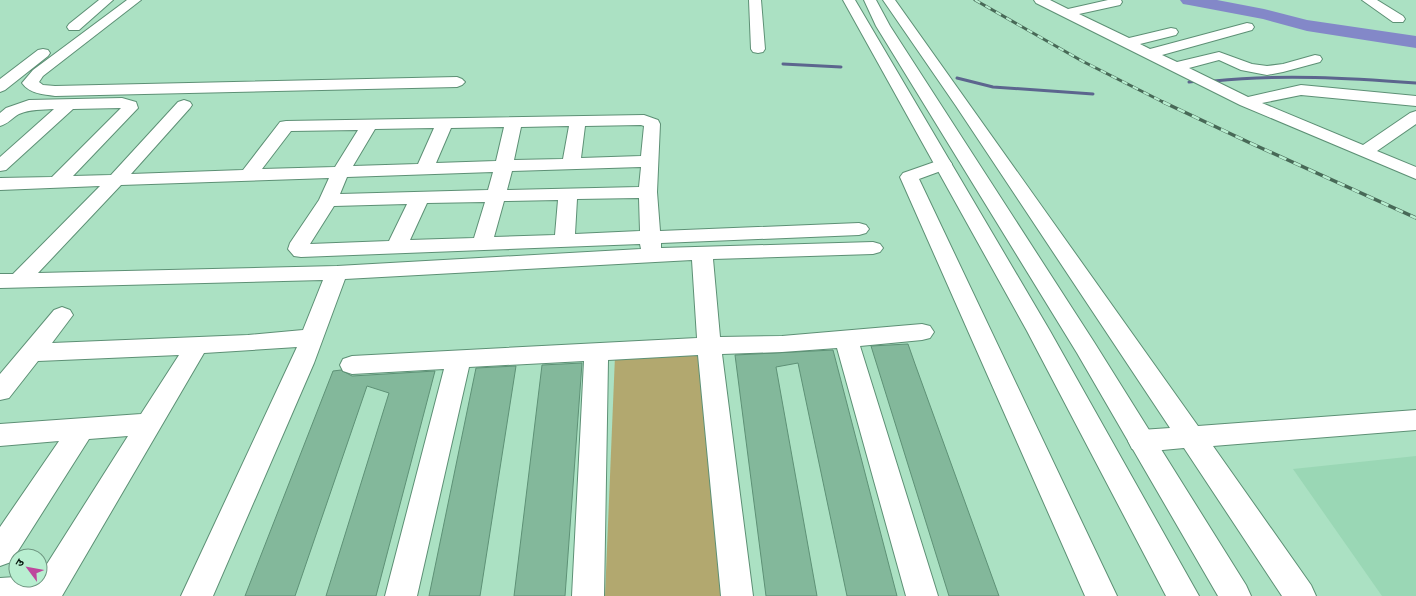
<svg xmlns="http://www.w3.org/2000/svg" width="1416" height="596" viewBox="0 0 1416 596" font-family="'DM Sans','Noto Sans Devanagari',sans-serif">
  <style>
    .built { fill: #9ad7b5 }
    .green { fill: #b2a86f }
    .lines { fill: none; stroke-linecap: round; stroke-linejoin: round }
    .stream { stroke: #5c658e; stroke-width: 3 }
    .river { fill: #8388c8; fill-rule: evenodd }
    .building { fill: #83b89b; stroke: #5e9176 }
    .minor-casing { stroke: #5d9075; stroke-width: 2 }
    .major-casing { stroke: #5d9075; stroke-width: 2 }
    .minor { fill: #fff; fill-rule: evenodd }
    .major { fill: #fff; fill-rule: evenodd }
    .rail-far1-casing { stroke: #486957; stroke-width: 3 }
    .rail-casing { stroke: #486957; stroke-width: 3.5 }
    .rail-far1 { stroke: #b8eed0; stroke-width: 2; stroke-dasharray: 6; stroke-linecap: butt }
    .rail { stroke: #b8eed0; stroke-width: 2.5; stroke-dasharray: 8; stroke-linecap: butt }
  </style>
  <rect width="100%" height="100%" fill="#abe1c3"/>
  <path class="built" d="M1416 456V596H1382L1293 469Z"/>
  <path class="green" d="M702 352 721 596H605L615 356Z"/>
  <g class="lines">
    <path class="stream" d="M783 64 841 67
      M957 78 993 87 1093 94
      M1214 81C1281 74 1349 78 1416 83
      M1189 82 1198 81"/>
    <path class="river" d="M1180 0H1217L1264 9 1307 20 1416 36V48L1307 31 1263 19 1189 5 1183 4Z"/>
  </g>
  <path class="building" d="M908 344 915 364 999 596H949L871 346Z
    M833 350 897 596H847L798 363 776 367 817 596H766L735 355Z
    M582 363 565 596H514L542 365Z
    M516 366 480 596H429L476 368Z
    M341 370 352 376 435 371 376 596H326L389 393 367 386 295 596H245L333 371Z"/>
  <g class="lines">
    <defs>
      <path id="minor" d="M99 0H113L79 30H69L67 27 69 24Z
        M127 0H141L43 76 39 82 43 85 55 86 457 77 462 79 465 82 462 85 457 87 55 96C43 94 30 94 22 83L33 70Z
        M749 0H761L765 49 763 52 758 53 753 52 751 49Z
        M883 0H895L1198 426 1416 410V430L1213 446 1311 585 1316 596H1282L1184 448 1141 452 1132 449 1128 441 1132 433 1141 430 1170 428 956 106Z
        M1034 0H1050L1068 9 1108 0H1121L1122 2 1120 5 1079 14 1129 38 1171 28 1176 29 1178 32 1176 35 1140 44 1150 49 1247 23 1252 24 1254 27 1252 30 1162 55 1177 62 1219 52 1252 64 1267 66 1283 64 1315 55 1320 56 1322 59 1320 62 1283 72 1267 75 1241 70 1219 60 1189 68 1248 97 1301 85 1416 96V106L1301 95 1262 103 1363 145 1410 113 1416 111V124L1377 151 1416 167V179L1240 105 1036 3Z
        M1362 0H1377L1403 16 1405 19 1403 22H1393Z
        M43 49 48 50 50 53 48 56 5 90 0 92V79L38 50Z
        M122 98 136 102 138 108 73 176 111 175 178 102 184 100 190 102 192 105 190 108 131 174 243 170 280 122 286 121 644 115 658 120 660 124 657 192 660 231 859 223 866 225 869 229 866 233 859 235 661 243V248L873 242 880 244 883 248 880 252 873 254 713 259 720 337 782 336 922 324 930 326 934 332 930 338 922 340 860 346 938 596H906L837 348 782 352 722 354 753 596H721L698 355 608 360 604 596H572L584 361 469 367 417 596H385L444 369 352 374 343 371 340 365 343 359 352 356 697 338 692 260 345 279 314 363 213 596H181L297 347 204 353 62 596H0V578L16 577V580H40V575L128 436 89 439 11 562 0 566V527L59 441 0 446V424L141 414 179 355 38 361 9 398 0 400V374L54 310 62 307 70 310 73 315 52 343 248 335 303 330 323 280 0 288V274H13L100 186 0 190V178L52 177 121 108 73 109 6 170 0 171V157L54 109C42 110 30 109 19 114 12 118 8 124 0 126V113L6 108 29 100ZM641 125 644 126 641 156 581 158 585 126ZM569 126 563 159 514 160 521 127ZM504 127 496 161 436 163 451 128ZM434 128 418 164 353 166 375 129ZM358 130 335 167 262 169 291 131ZM641 167 639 187 507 190 512 171ZM493 172 488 190 340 194 347 177ZM329 178 319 200 290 243 288 249 294 256 301 257 640 244 641 249 337 266 38 273 121 185ZM639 198 640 231 575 234 577 199ZM558 200 555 235 494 237 504 201ZM485 202 474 238 410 240 427 203ZM407 204 389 241 310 244 334 206Z
        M943 159 949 160 952 164 949 168 919 179 1117 596H1085L900 177 903 173Z"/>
      <path id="major" d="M843 0H855L1050 331 1199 596H1166L1027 331Z
        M864 0H876L890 26 1094 342 1246 585 1251 596H1218L1077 353 876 26Z"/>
    </defs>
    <use href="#minor" class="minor-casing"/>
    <use href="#major" class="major-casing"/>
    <use href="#minor" class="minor"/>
    <use href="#major" class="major"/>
    <defs>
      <path id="rail-far1" d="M975 0 1082 61 1165 103"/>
      <path id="rail" d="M1163 102 1248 142 1416 218"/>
    </defs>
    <use href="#rail-far1" class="rail-far1-casing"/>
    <use href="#rail" class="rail-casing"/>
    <use href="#rail-far1" class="rail-far1"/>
    <use href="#rail" class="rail"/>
  </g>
  <g transform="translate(28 568) rotate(302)"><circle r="19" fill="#b8eed0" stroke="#6e9680"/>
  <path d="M0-3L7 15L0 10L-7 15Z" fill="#be479d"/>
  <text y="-6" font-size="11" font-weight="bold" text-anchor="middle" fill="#001208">उ</text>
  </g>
</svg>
